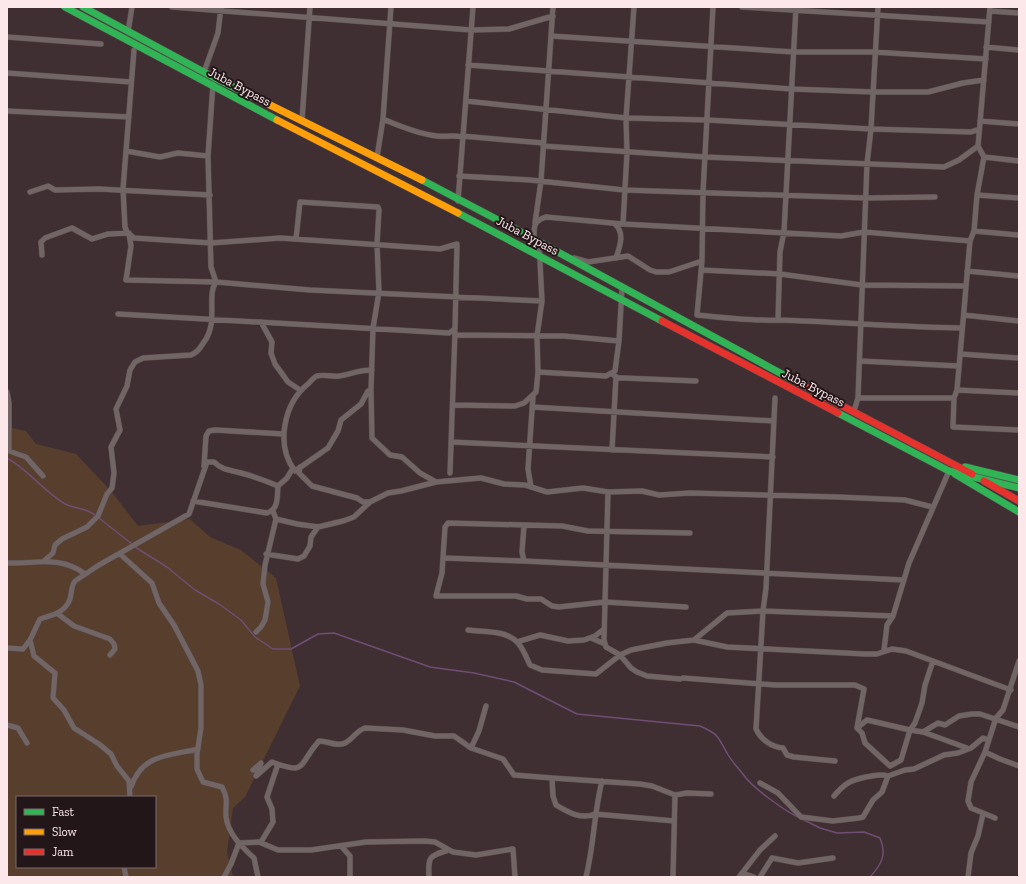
<svg xmlns="http://www.w3.org/2000/svg" width="1026" height="884" viewBox="0 0 1026 884" font-family="'Zilla Slab',serif">
  <style>
    .green { fill: #573e2d; fill-rule: evenodd }
    .lines { fill: none; stroke-linecap: round; stroke-linejoin: round }
    .stream { stroke: #6f4e74; stroke-width: 1.5 }
    .street-casing { stroke: #594b4d; stroke-width: 6 }
    .fast-casing { stroke: #594b4d; stroke-width: 8 }
    .slow-casing { stroke: #594b4d; stroke-width: 8 }
    .jam-casing { stroke: #594b4d; stroke-width: 8 }
    .street { stroke: #716665; stroke-width: 5 }
    .fast { stroke: #30b455; stroke-width: 7 }
    .slow { stroke: #ff9f0a; stroke-width: 7 }
    .jam { stroke: #e5322d; stroke-width: 7 }
    .labels { text-anchor: middle; stroke-width: 4; stroke-linejoin: round; paint-order: stroke }
    .street-label { font-size: 13px; fill: #fce8ea; stroke: #231618 }
  </style>
  <rect width="100%" height="100%" fill="#402f32"/>
  <path class="green" d="M7 427 26 431 36 444 76 454 111 491 138 526 190 519 210 537 241 550 276 578 300 686 245 797 233 808 227 852 233 877H7ZM17 797H155V867H17Z"/>
  <g class="lines">
    <path class="stream" d="M7 458C29 470 43 491 65 504 75 509 88 508 96 516
      M99 518 132 544
      M135 547 167 567 195 590 219 604 241 620 255 637 273 649H291L318 634 334 633 430 667 474 673 514 682 577 714 700 726C720 735 717 736 727 753 732 762 740 770 746 778 756 790 785 811 798 817
      M802 819 820 828 837 833 864 832 880 838C887 854 882 864 870 877"/>
    <defs>
      <path id="street" d="M172 7 471 30 509 29 553 16
        M713 7 703 192 702 261 697 315C724 318 751 321 778 320L780 252 784 232 796 7
        M742 7 989 22
        M990 7 978 146 984 157 977 195 974 231 970 241 957 390 954 398 953 427 1019 430
        M990 11 1019 13
        M128 32 132 7
        M551 36 794 52H874L986 59
        M7 37 101 44
        M986 47 1019 50
        M468 65 791 89 873 92H928L963 83 984 80
        M204 72 218 33 221 7
        M7 73 131 82
        M466 101 626 118 707 120 871 129 971 132 979 129
        M7 111 129 117
        M383 119C399 126 419 134 437 136 446 137 453 135 462 137
        M302 120 310 7
        M980 121 1019 124
        M462 136 543 143
        M543 146 705 157 944 167 959 160 978 146
        M126 151 160 157 178 153 208 156
        M377 157 383 119 391 7
        M984 157 1019 161
        M459 176 530 180 624 190 866 198 935 197
        M30 192 48 186 55 190 99 189 210 195
        M977 195 1019 198
        M458 201 473 7
        M535 223 541 181 553 7
        M615 224C625 233 620 246 616 258
        M623 224 627 153 626 118 634 7
        M974 231 1019 235
        M129 234 131 246 126 280 216 282 310 290 542 301
        M296 239 300 202 378 207 379 210 377 244 379 292 373 328 371 390 372 438 390 455 402 457 420 473 436 482
        M534 239C534 227 533 221 546 217L623 224 841 236 864 232 970 241
        M42 255 41 242 45 238 72 228 92 239 108 234 129 233
        M574 258 588 262 628 256 650 270 656 272H669L702 261
        M702 270 780 274 862 285 966 286
        M967 271 1019 276
        M118 314 449 333 455 329 457 244 440 249 280 238 211 243 134 238 127 232 125 227 123 189 134 50
        M964 315 1019 321
        M778 320C840 322 901 327 962 328
        M261 322 272 342 271 353 275 364 288 382 300 390
        M457 335 564 336 619 341
        M960 354 1019 358
        M860 361 958 366
        M538 372 606 376 615 371 619 341 622 288
        M612 374 618 378H624L696 381
        M371 390 368 391 361 404 341 420 338 431 328 448 295 471C275 445 284 403 308 384 310 382 314 377 317 376 324 374 332 377 339 376 351 374 359 370 372 370
        M957 390 1019 393
        M7 392 9 403V451L26 457 43 476
        M858 398H954
        M453 405 515 406 524 403 536 392 538 372 537 336 542 301 539 242
        M532 407 774 421
        M854 411 858 398 867 164 871 129 878 7
        M451 442 773 457
        M612 450 616 377
        M204 466 206 436 209 431 215 430 284 434
        M300 467 299 473 312 486 357 498 363 502H370
        M450 473 455 332
        M531 487 528 469 533 396
        M608 492 604 640 606 647 620 655 631 668 637 672 647 676 680 679
        M193 501 267 513C279 509 277 497 278 486L287 478 293 468
        M276 519 297 524 318 527 343 521 354 517 370 502 388 493 401 491 436 482 481 478 504 484 525 485 547 492 583 488 608 492 642 491 659 495 690 493 838 497 905 500 932 507
        M524 526 522 552 524 561 903 580
        M120 554 152 583 159 603 174 625 198 671 201 685V728L197 754V769L203 782 222 787C229 800 225 804 226 817 228 834 242 847 254 858L258 877
        M266 554 298 559 304 556 310 546 311 537 318 527
        M444 558 524 561
        M44 561 53 553 55 545 62 539 87 527 98 516 107 494 112 488 114 473 111 447 120 430 116 409 127 386 130 370 135 362 143 358 191 355C198 352 200 348 204 342 219 322 206 296 216 282L211 267 208 156 213 84
        M7 563C35 564 60 555 85 574
        M686 607 605 602 559 607 552 606 541 599H527L516 596H436L442 573 445 527 448 523 562 526 588 531 690 533
        M58 614 74 626 110 639 114 644 115 649 110 655
        M468 630C484 632 507 630 518 643 524 650 526 657 530 665L542 670 596 674 620 655 631 650 667 643 694 640 727 613 763 611 766 588 775 398
        M256 632 261 627 265 620 268 602 263 584 265 565 276 519 273 511
        M591 638 605 644
        M30 640 34 656 55 673 53 698 64 710 74 728 99 744 111 754 117 766 129 781 130 797
        M694 640 727 647 865 654H877L892 649 906 651 1011 690
        M517 642 540 635 568 641 584 640 595 636 604 629
        M7 648 23 649 30 640 40 619C52 615 65 613 70 599 72 592 71 586 75 581L99 565 189 514 207 462H214C222 470 230 470 241 473 253 476 266 481 278 486
        M884 650 887 625 893 616 909 563 949 471
        M683 678 775 685H855L864 689 857 728 862 733 865 743 890 766 901 760 910 730 923 732 967 748
        M7 725 18 728 27 743
        M857 728 867 720 910 730 915 723 922 703 925 685 933 661
        M923 732 938 723 945 725 959 716 972 714H980L1019 727
        M471 748 479 731 486 706
        M985 752 1000 759 1019 766
        M835 761 794 757 787 755 783 748C772 747 761 740 756 729L763 611 893 616
        M253 770 261 763 256 776 272 762C308 776 298 764 319 741 328 741 337 747 345 743 353 739 356 731 365 728L403 730 435 736H454L471 748 503 759 514 775 552 778 553 796 556 805C568 812 581 820 595 814L674 821
        M552 778 640 784 652 786 675 795 687 793 711 794
        M760 783 778 793 801 817 833 821 859 818 863 817 873 800 882 792 888 776 905 770 914 769 944 755 958 753 971 748 983 738 988 740
        M131 787C142 754 168 756 198 749
        M834 796C845 783 851 780 866 777 875 776 880 773 888 776
        M995 818 971 808 968 801 971 782 985 752 996 718 1003 710 1019 661
        M261 842 273 822 272 809 267 797 278 764
        M341 846 350 856V877
        M124 867 126 877
        M742 873 754 877
        M224 877 231 864 239 843 259 842 278 850H311L366 842 425 841 435 842 453 852 476 855 513 849 515 877
        M429 877C428 856 429 856 449 850
        M586 877C594 845 594 812 602 781
        M673 877 675 795
        M739 877 760 850 775 836
        M760 877 772 858 798 863 833 858
        M968 877 971 853 978 836 983 814"/>
      <path id="fast" d="M65 7 277 120
        M83 7 213 77 268 104
        M422 180 534 239 791 379
        M458 213 662 321
        M838 413 949 471 1019 488
        M965 467 1019 480
        M955 474 1019 512"/>
      <path id="slow" d="M268 104 422 180
        M277 120 458 213"/>
      <path id="jam" d="M662 321 838 413
        M791 379 972 474
        M984 481 1019 501"/>
    </defs>
    <use href="#street" class="street-casing"/>
    <use href="#fast" class="fast-casing"/>
    <use href="#slow" class="slow-casing"/>
    <use href="#jam" class="jam-casing"/>
    <use href="#street" class="street"/>
    <use href="#fast" class="fast"/>
    <use href="#slow" class="slow"/>
    <use href="#jam" class="jam"/>
  </g>
  <g class="labels">
    <g class="street-label">
      <text transform="translate(240 86) rotate(28)" y="5">Juba Bypass</text>
      <text transform="translate(528 235) rotate(28)" y="5">Juba Bypass</text>
      <text transform="translate(814 387) rotate(27)" y="5">Juba Bypass</text>
    </g>
  </g>
  <rect width="1026" height="884" fill="none" stroke="#fce8ea" stroke-width="16"/>
  <rect x="16" y="796" width="140" height="72" fill="#231618" stroke="#7a6a6c"/>
  <rect x="24" y="809" width="20" height="6" fill="#30b455" stroke="#7a6a6c"/>
  <text x="52" y="816" font-size="12" fill="#fce8ea">Fast</text>
  <rect x="24" y="829" width="20" height="6" fill="#ff9f0a" stroke="#7a6a6c"/>
  <text x="52" y="836" font-size="12" fill="#fce8ea">Slow</text>
  <rect x="24" y="849" width="20" height="6" fill="#e5322d" stroke="#7a6a6c"/>
  <text x="52" y="856" font-size="12" fill="#fce8ea">Jam</text>
</svg>
